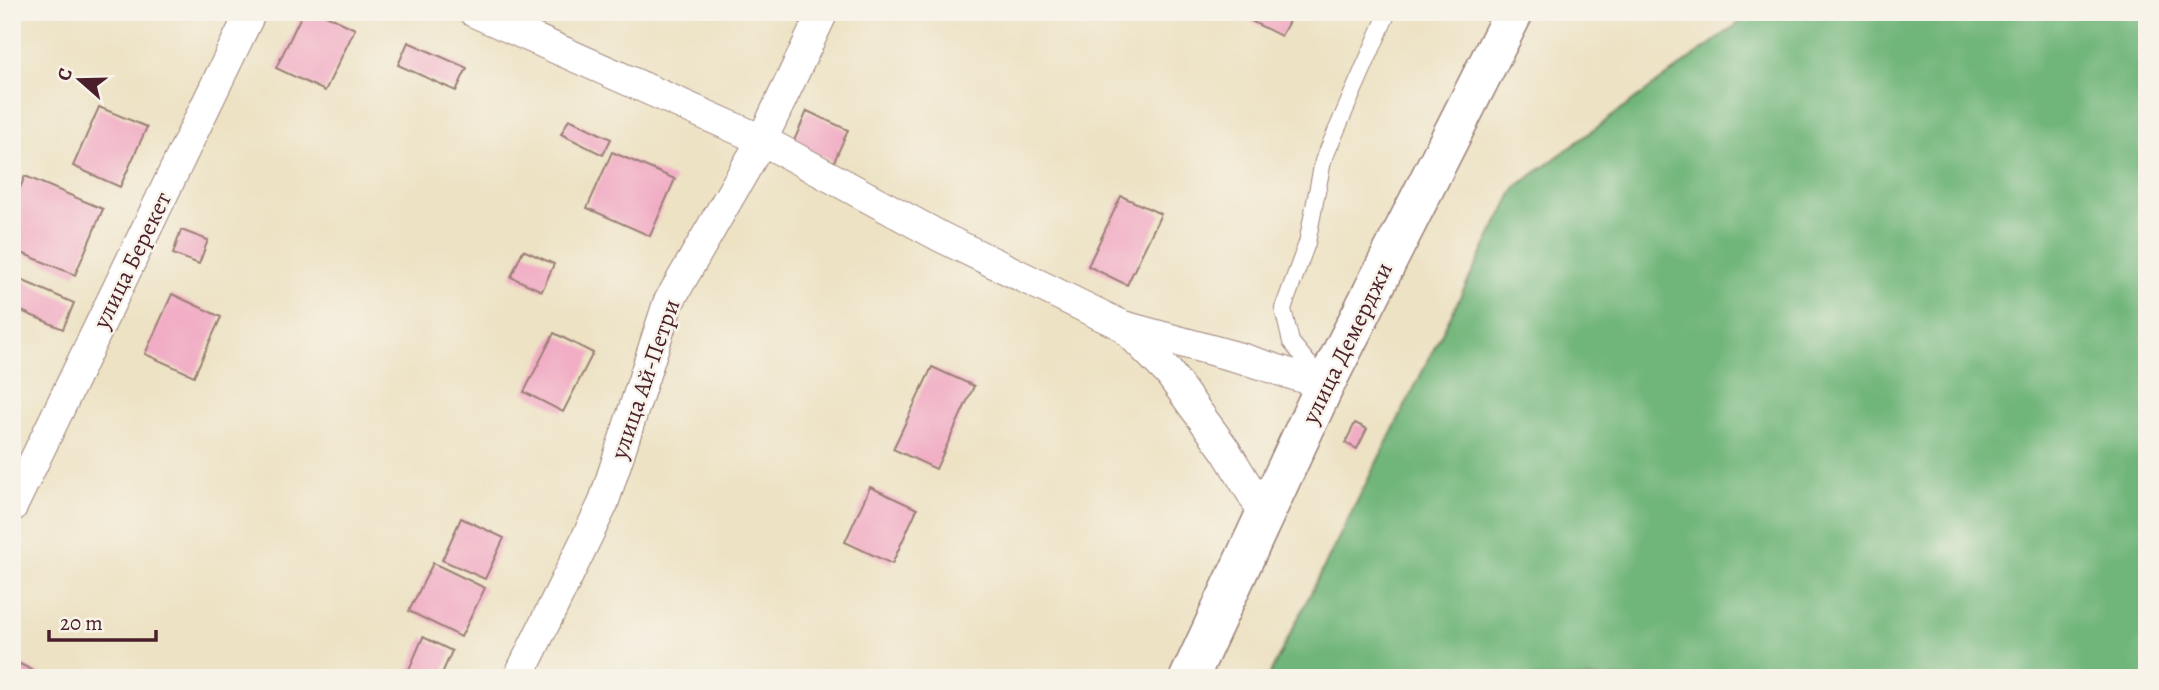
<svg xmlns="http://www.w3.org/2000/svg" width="2159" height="690" viewBox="0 0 2159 690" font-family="Alegreya,serif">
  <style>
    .forest { fill: #70b579; stroke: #5d6a52; stroke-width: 2 }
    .building { fill: #f1adc5 }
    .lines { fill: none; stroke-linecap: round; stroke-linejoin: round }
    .service-casing { stroke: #9c8078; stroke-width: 18 }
    .minor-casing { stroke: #9c8078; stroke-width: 32 }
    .secondary-casing { stroke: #9c8078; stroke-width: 41 }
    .service { stroke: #fff; stroke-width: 16 }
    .minor { stroke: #fff; stroke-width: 30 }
    .secondary { stroke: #fff; stroke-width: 38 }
    .labels { text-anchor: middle; stroke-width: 5; stroke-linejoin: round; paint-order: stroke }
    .street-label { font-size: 24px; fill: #4a1f2b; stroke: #f7f3e8 }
  </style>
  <rect width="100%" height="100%" fill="#f7f3e8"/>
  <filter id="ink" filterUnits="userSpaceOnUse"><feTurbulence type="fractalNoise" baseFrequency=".0143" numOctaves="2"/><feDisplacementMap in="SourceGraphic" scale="14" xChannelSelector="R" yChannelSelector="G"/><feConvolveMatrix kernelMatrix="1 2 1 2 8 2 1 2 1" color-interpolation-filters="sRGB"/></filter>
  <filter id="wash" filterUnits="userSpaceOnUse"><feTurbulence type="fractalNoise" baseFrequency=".00686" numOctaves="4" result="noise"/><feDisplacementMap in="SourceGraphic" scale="28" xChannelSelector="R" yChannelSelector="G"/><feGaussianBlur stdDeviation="1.57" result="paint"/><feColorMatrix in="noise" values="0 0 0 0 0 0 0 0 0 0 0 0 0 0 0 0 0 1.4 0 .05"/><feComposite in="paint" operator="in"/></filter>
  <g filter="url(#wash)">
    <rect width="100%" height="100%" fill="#ede2c4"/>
    <path class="forest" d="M1754 12H2147V678H1268L1515 188Z"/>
    <g id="blocks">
      <path class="building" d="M303 12H320L355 29 325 91 276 68Z
        M1233 12H1294L1281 36Z
        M408 42 467 68 456 91 398 65Z
        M99 107 147 127 120 187 73 166Z
        M807 111 848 130 834 162 793 143Z
        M569 119 611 139 603 155 561 134Z
        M612 152 675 179 650 236 587 208Z
        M25 176 103 209 75 275 12 249V207Z
        M1121 196 1161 214 1127 285 1088 266Z
        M181 230 208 240 199 264 173 254Z
        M523 250 554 264 542 291 511 277Z
        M12 276 74 303 63 329 12 307Z
        M172 294 221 317 194 376 145 354Z
        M554 333 593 353 563 412 524 392Z
        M932 367 974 386 936 469 893 449Z
        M1355 423 1367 429 1357 449 1345 443Z
        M870 487 917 509 892 564 845 542Z
        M461 518 504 538 485 579 442 560Z
        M433 563 485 588 461 637 409 611Z
        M423 637 452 651 440 678H416L407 674Z
        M12 660 48 678H12Z"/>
    </g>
  </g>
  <g filter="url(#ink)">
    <use href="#blocks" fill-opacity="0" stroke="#9c8078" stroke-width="2"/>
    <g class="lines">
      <defs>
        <path id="service" d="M1322 380 1291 342 1283 309 1307 243 1323 161 1388 12"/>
        <path id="minor" d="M474 12 762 140 941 237 1123 326 1244 359 1325 385
          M1123 326 1169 373 1226 451 1265 515
          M12 507 251 12
          M518 678 603 504 668 303 762 140 823 12"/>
        <path id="secondary" d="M1189 678 1325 385 1514 12"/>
      </defs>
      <use href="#service" class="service-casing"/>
      <use href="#minor" class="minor-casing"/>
      <use href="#secondary" class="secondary-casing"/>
      <use href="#service" class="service"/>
      <use href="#minor" class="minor"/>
      <use href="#secondary" class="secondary"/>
    </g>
  </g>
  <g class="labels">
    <g class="street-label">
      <text transform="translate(132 260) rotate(-64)" y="8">улица Берекет</text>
      <text transform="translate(1347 343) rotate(-64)" y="8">улица Демерджи</text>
      <text transform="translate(645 379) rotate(-71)" y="8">улица Ай-Петри</text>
    </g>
  </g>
  <rect width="2159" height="690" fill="none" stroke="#f7f3e8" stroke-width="42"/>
  <g transform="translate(80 80) rotate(290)" stroke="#f7f3e8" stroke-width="5" paint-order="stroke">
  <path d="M0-5L12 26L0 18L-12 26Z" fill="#4a1f2b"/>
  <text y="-10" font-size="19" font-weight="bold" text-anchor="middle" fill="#4a1f2b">С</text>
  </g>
  <path d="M49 630v10h107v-10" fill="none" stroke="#4a1f2b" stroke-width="3.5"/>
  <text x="60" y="630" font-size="21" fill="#4a1f2b" stroke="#f7f3e8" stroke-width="5" paint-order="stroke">20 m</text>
</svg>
